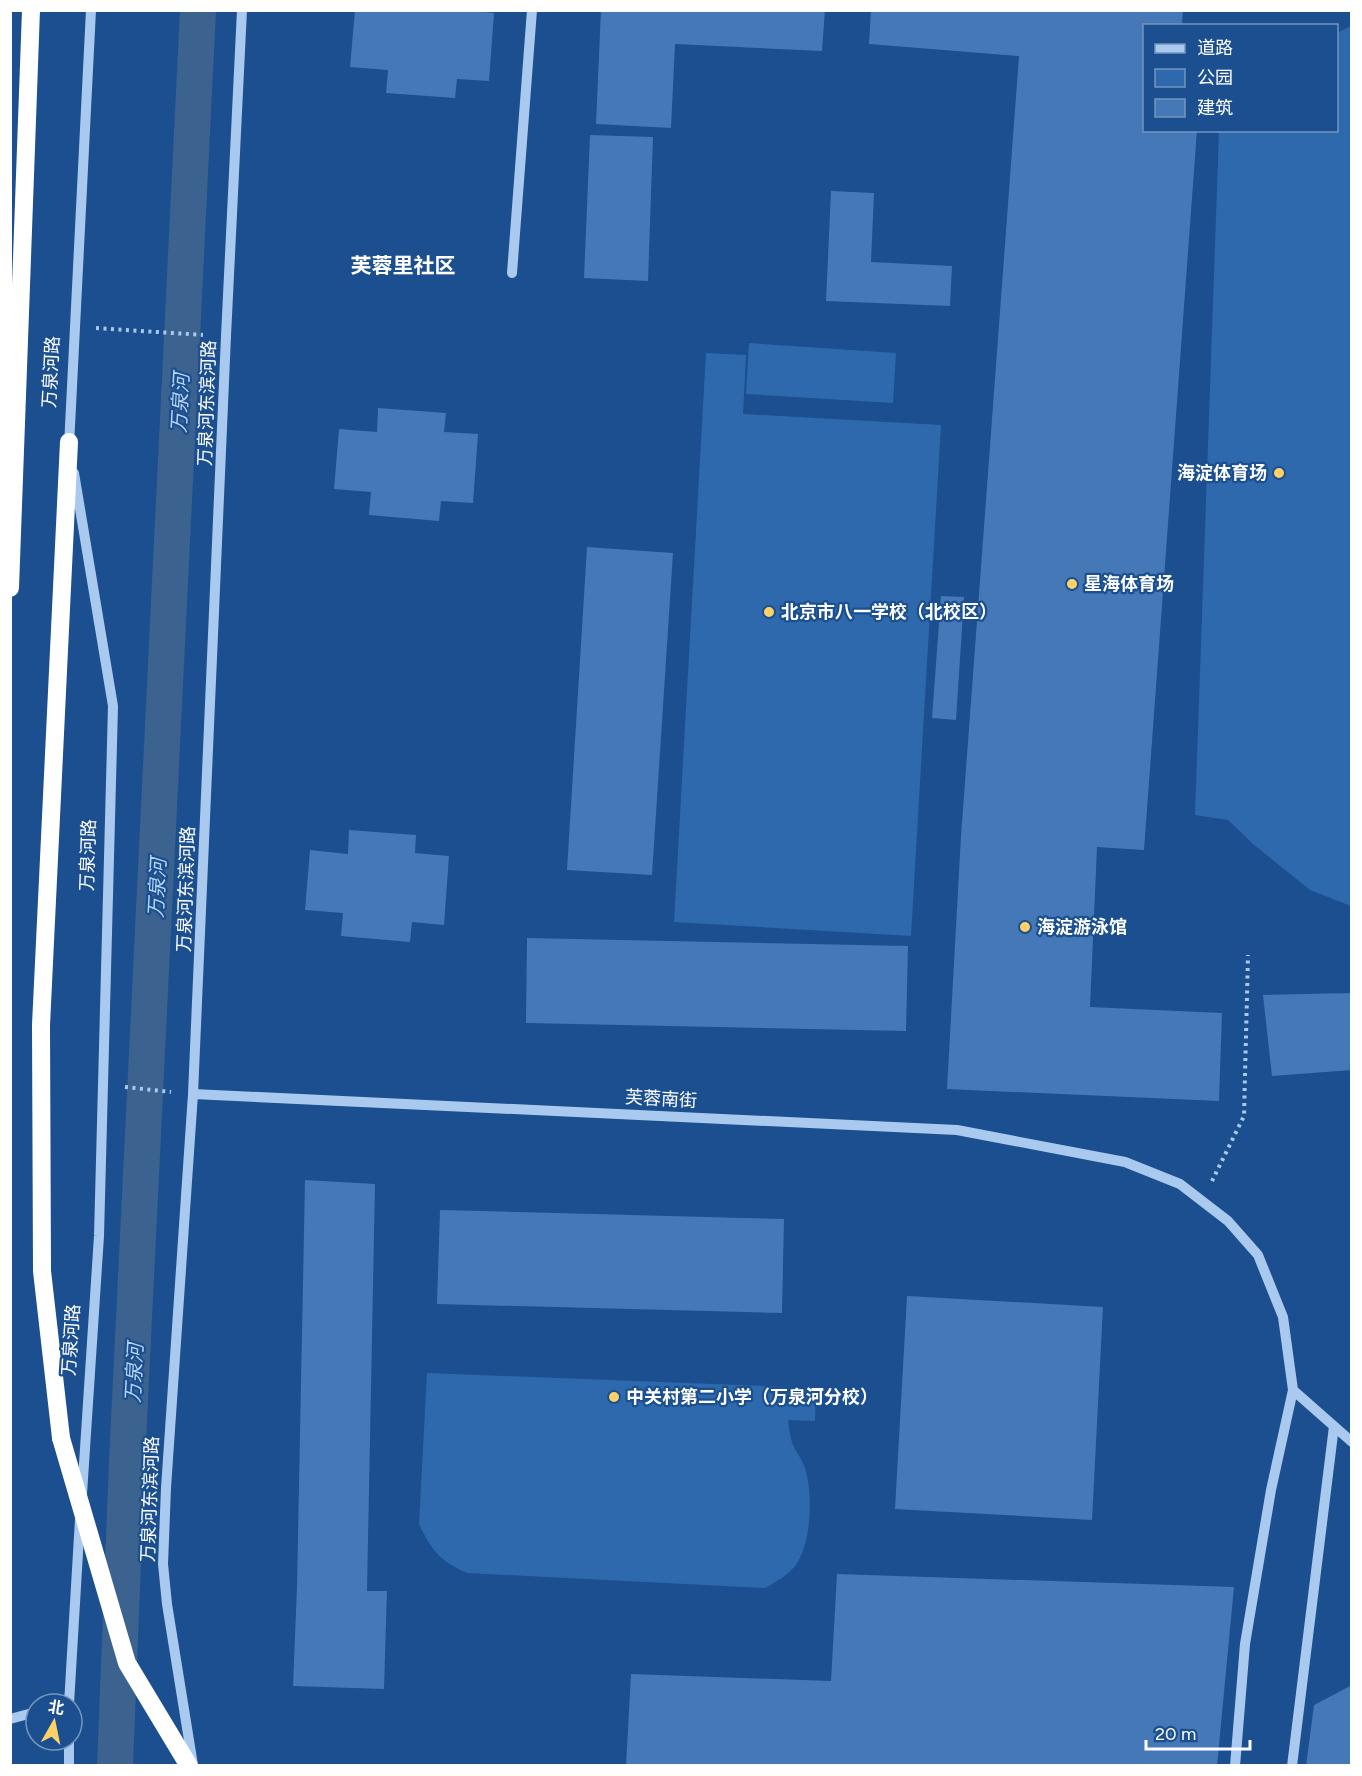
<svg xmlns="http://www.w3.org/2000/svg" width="1362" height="1776" viewBox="0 0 1362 1776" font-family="Figtree,'Noto Sans SC',sans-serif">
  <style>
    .green { fill: #2e69ad }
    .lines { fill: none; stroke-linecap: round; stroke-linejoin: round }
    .canal { stroke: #3c6290; stroke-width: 36 }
    .building { fill: #4478b7 }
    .path { stroke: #a9c9ee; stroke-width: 4; stroke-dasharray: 3 4.5; stroke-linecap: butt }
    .minor { stroke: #a9c9ee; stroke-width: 10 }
    .highway { stroke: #fff; stroke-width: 18 }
    .highway-bridge { stroke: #fff; stroke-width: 18 }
    .poi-dot { fill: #ffd166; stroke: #1b4f8f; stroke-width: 2 }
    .labels { text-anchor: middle; stroke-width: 4.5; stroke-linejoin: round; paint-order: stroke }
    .street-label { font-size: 18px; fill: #fff; stroke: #1b4f8f }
    .poi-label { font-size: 18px; font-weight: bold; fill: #fff; stroke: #1b4f8f; text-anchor: start }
    .water-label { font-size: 20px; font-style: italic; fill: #b5d3f5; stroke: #1b4f8f }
    .quarter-label { font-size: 21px; font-weight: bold; fill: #fff; stroke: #1b4f8f }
  </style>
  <rect width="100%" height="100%" fill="#1b4f8f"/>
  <path class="green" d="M1351 26V906L1310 890 1253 844 1228 820 1195 815 1219 131 1336 130 1337 33Z
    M749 343 896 353 893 403 746 394Z
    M706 353 746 355 743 414 941 425 911 936 674 922Z
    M427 1373 816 1388 815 1421 788 1420C789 1428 790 1439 794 1447 798 1455 804 1462 806 1472 813 1496 811 1546 795 1566 787 1576 776 1582 765 1588L467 1573C441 1562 431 1550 419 1524Z"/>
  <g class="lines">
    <path class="canal" d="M115 1766 127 1461 198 10"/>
  </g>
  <path class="building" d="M355 10H463L494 13 489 81 457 79 455 98 386 93 388 70 350 67Z
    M601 10H825L822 51 675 44 671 128 596 124Z
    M871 10H1183L1182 26H1144V130H1197L1144 850 1097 847 1090 1007 1222 1013 1219 1101 947 1089 961 836 1019 56 869 44Z
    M590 135 653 137 648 281 584 278Z
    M831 191 874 193 871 262 952 266 950 306 826 301Z
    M378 408 446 413 444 432 478 434 473 503 441 501 439 521 369 515 371 492 334 489 339 429 377 432Z
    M587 547 673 553 652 875 567 870Z
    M941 596 964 597 956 720 932 718Z
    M349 830 416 835 415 853 449 856 444 925 412 922 410 942 341 936 343 913 305 910 310 850 348 854Z
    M527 938 908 946 906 1031 526 1023Z
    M1352 993V1070L1272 1076 1263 995Z
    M305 1180 375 1184 367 1591H387L384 1689 293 1686 297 1587Z
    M440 1210 784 1219 782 1313 437 1304Z
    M907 1296 1103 1307 1092 1520 895 1509Z
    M837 1574 1234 1587 1217 1766H626L631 1674 831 1681Z
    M1352 1685V1766H1306L1314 1705Z"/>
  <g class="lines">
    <path class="path" d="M96 328 203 335
      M125 1087 171 1092
      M1212 1181 1244 1116 1248 955"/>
    <path class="minor" d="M512 273 532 10
      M69 446 91 10
      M74 473 113 706 99 1236 82 1494
      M193 1094 957 1130 1125 1162 1180 1184 1228 1221 1258 1255 1283 1317 1293 1390 1271 1490 1245 1644 1235 1766
      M1293 1390 1352 1442
      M55 1704 69 1698
      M69 1704 80 1519
      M10 1719 36 1712
      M69 1740V1766
      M193 1765 167 1604 163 1564 166 1488 193 1094 226 336 242 10
      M1292 1766 1334 1426"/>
    <path class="highway" d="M10 588 31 10
      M61 1438 42 1271 41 1025 69 442"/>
    <path class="highway-bridge" d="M61 1438 127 1663 189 1766"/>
  </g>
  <g class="poi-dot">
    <circle cx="1279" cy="473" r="6"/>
    <circle cx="1072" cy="584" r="6"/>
    <circle cx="769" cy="612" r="6"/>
    <circle cx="1025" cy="927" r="6"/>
    <circle cx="614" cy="1397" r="6"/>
  </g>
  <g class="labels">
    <g class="street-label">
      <text transform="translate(51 372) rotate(-87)" y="6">万泉河路</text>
      <text transform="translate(207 403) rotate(-88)" y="6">万泉河东滨河路</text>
      <text transform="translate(88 855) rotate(-88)" y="6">万泉河路</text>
      <text transform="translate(186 889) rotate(-88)" y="6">万泉河东滨河路</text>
      <text transform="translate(661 1099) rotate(3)" y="6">芙蓉南街</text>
      <text transform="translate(71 1340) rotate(-86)" y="6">万泉河路</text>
      <text transform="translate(150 1499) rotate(-88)" y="6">万泉河东滨河路</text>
    </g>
    <g class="poi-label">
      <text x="1267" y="479" text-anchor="end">海淀体育场</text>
      <text x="1084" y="590">星海体育场</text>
      <text x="781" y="618">北京市八一学校（北校区）</text>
      <text x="1037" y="933">海淀游泳馆</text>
      <text x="626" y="1403">中关村第二小学（万泉河分校）</text>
    </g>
    <g class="water-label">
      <text transform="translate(180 403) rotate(-87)" y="7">万泉河</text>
      <text transform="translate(157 888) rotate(-87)" y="7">万泉河</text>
      <text transform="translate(134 1373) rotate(-87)" y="7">万泉河</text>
    </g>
    <g class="quarter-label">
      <text x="403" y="273">芙蓉里社区</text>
    </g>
  </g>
  <rect width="1362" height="1776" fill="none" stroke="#ffffff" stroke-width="24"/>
  <rect x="1143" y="24" width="195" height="108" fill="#1b4f8f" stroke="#7695bc" stroke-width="1.5"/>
  <rect x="1155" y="44" width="30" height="9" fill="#a9c9ee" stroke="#7695bc" stroke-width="1.5"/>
  <text x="1197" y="54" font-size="18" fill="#ffffff">道路</text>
  <rect x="1155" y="69" width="30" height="18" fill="#2e69ad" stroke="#7695bc" stroke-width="1.5"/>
  <text x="1197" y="84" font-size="18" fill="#ffffff">公园</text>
  <rect x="1155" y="99" width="30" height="18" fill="#4478b7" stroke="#7695bc" stroke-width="1.5"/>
  <text x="1197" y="114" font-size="18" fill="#ffffff">建筑</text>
  <g transform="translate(54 1722) rotate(9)"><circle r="28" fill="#1b4f8f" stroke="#7695bc" stroke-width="1.5"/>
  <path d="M0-4.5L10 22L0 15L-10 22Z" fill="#ffd166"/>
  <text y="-9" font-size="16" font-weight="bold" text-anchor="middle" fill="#ffffff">北</text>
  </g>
  <path d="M1146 1740v9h104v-9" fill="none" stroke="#ffffff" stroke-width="3"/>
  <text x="1155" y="1740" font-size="18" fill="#ffffff" stroke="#1b4f8f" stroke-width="4.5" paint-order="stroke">20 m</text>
</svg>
